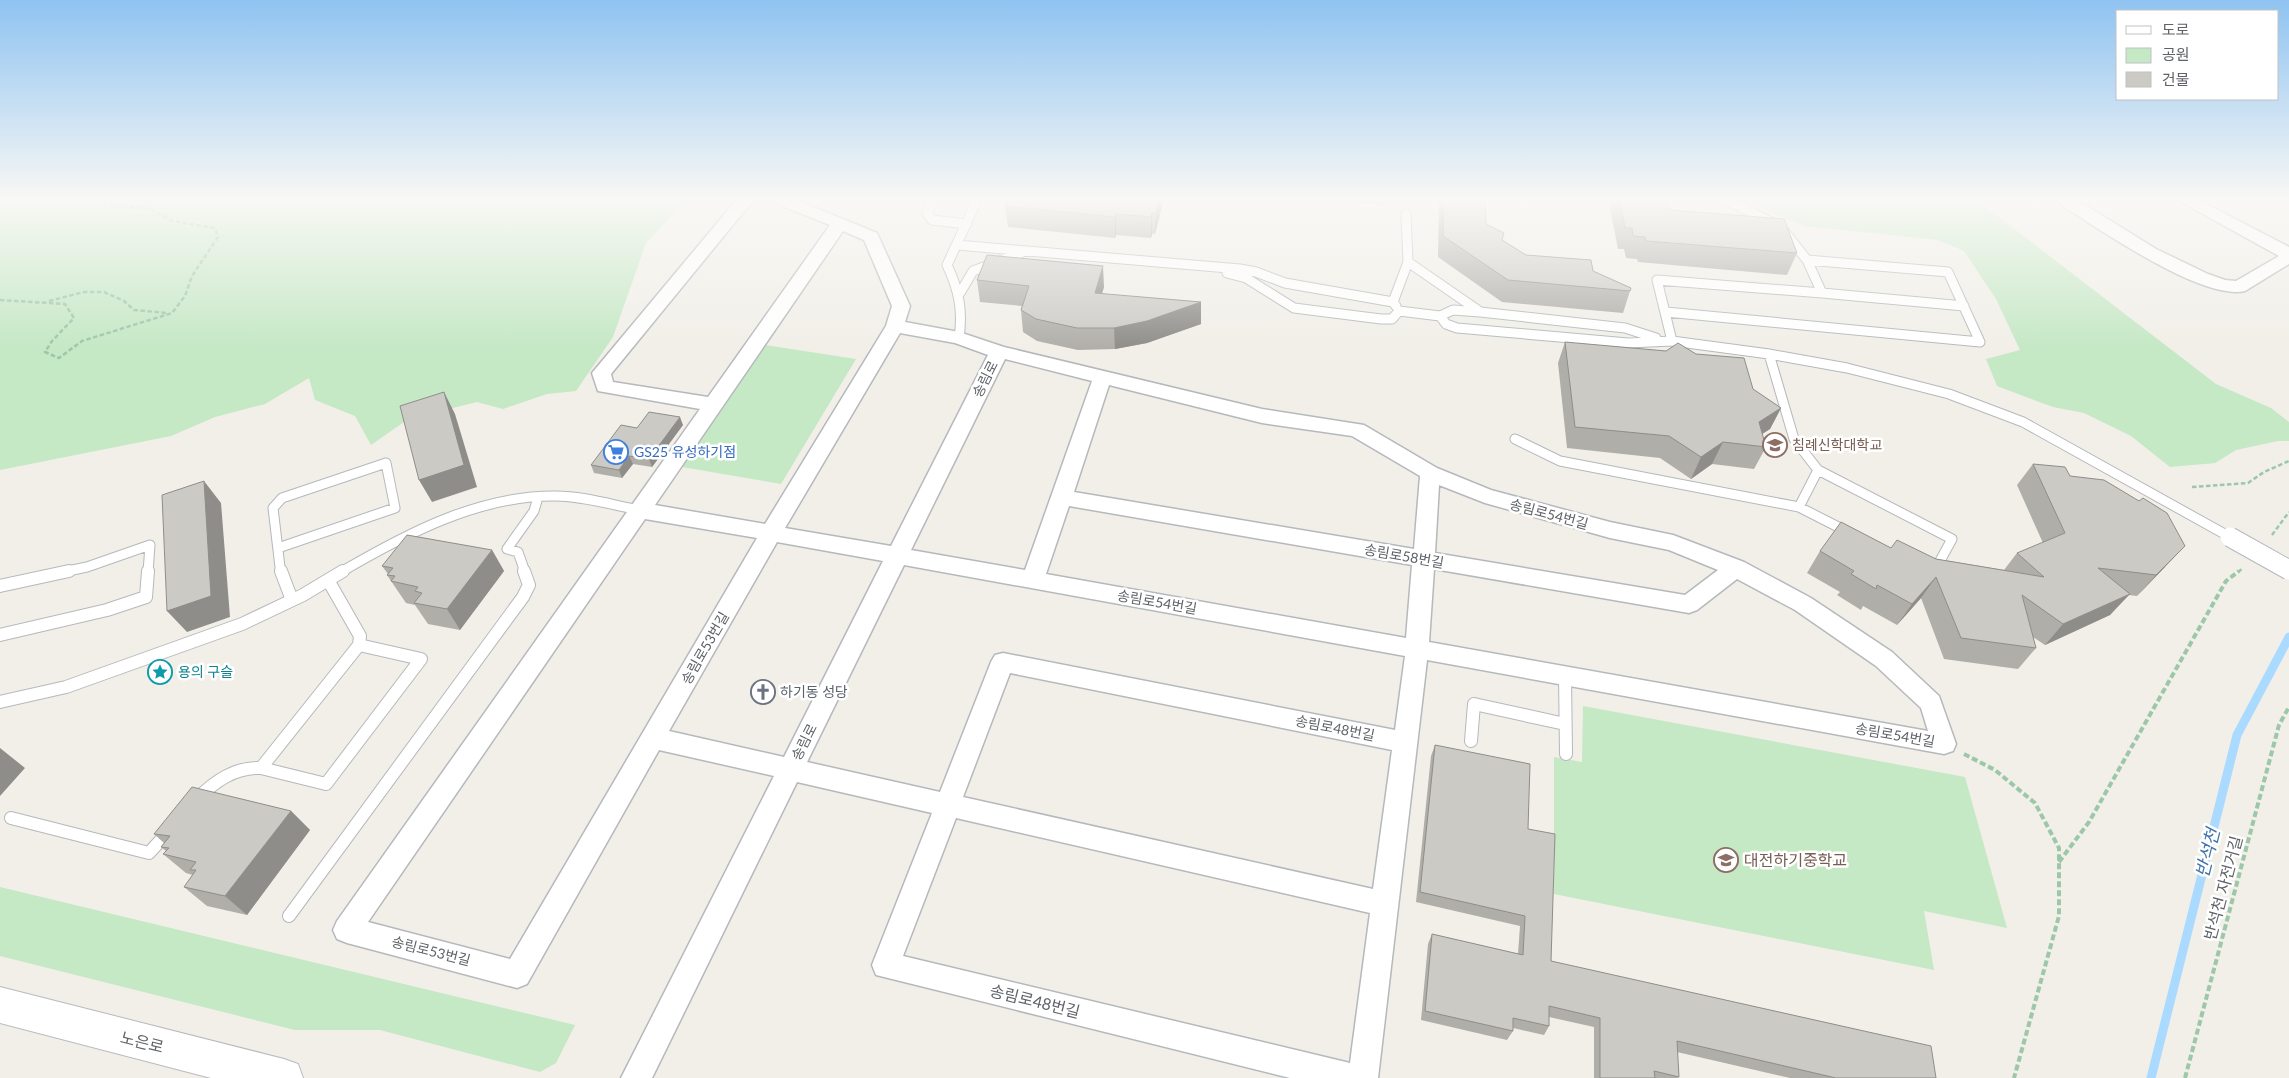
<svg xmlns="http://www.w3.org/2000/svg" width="2289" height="1078" viewBox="0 0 2289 1078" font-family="Lato,'Noto Sans KR',sans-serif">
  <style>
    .green { fill: #c5e8c5 }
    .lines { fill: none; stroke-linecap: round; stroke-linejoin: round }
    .stream { stroke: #aadaff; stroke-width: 9 }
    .lane-far1-casing { stroke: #b5b8bc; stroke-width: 11 }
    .lane-casing { stroke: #b5b8bc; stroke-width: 14 }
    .street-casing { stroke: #b5b8bc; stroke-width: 3 }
    .secondary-casing { stroke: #b6babf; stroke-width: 2 }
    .path-far1 { stroke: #9cc7a9; stroke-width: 2.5; stroke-dasharray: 4.5 2.5; stroke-linecap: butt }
    .path { stroke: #9cc7a9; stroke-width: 4; stroke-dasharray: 6 3; stroke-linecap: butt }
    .lane-far1 { stroke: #fff; stroke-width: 9 }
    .lane { stroke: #fff; stroke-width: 12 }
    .street { fill: #fff; fill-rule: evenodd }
    .secondary { fill: #fff; fill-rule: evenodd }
    .street-bridge-casing { stroke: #b5b8bc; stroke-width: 21; stroke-linecap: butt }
    .street-bridge { stroke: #fff; stroke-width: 19 }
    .wall { fill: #afaea9 }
    .shaded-wall { fill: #8f8d8a }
    .building { fill: #cccac5; stroke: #8f8d8a }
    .labels { text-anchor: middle; stroke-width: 5; stroke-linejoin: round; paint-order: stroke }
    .street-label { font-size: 14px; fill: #5f6368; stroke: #fff }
    .education-label { font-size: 14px; fill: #785e54; stroke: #fff; text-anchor: start }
    .shop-label { font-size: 14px; fill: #366cbe; stroke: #fff; text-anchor: start }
    .culture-label { font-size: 14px; fill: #0d838f; stroke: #fff; text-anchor: start }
    .worship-label { font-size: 14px; fill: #5b616d; stroke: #fff; text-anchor: start }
    .near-education-label { font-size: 16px; fill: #785e54; stroke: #fff; text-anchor: start }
    .near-street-label { font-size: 16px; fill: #5f6368; stroke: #fff }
    .near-water-label { font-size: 18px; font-style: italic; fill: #4174aa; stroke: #fff }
  </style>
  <rect width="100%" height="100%" fill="#f1efe8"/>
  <path class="green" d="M0 198H688L646 243 613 337 576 391 547 394 503 409 477 402 424 415 404 422 371 445 355 416 315 400 309 378 265 404 215 417 171 436 0 470Z
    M1751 198H1974L2216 384 2271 408 2289 422V441H2278L2236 450 2215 463 2170 467 2131 436 2084 413 2053 407 1997 386 1986 359 2020 350 1996 299 1964 251 1938 240 1805 226 1774 214Z
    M765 345 856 359 781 484 682 467Z
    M1583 706 1965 777 2007 928 1924 911 1934 970 1554 894V757L1582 762Z
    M0 887 575 1025 556 1063 540 1072 380 1030H295L0 956Z"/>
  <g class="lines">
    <path class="stream" d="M2151 1078 2237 735 2289 637"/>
    <defs>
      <path id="lane-far1" d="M934 198 927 213 932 220 967 224
        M1722 198 1771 222
        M957 245 1240 269 1256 272 1285 283 1393 302
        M1408 262 1479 311
        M1227 273 1246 278 1294 308 1381 319H1392L1399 311
        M960 293 973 271 1021 253
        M1822 293 1964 306
        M1396 306 1393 302 1408 262 1406 214
        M1399 311 1440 316 1453 310 1480 312 1625 328 1656 338
        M1666 312 1980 342 1948 272 1807 260
        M1440 316 1446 324 1457 328 1628 343 1672 341 1769 354 1847 368 1949 394 2023 422 2230 537
        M959 338C963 311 959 290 947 265L978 198
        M1672 341 1657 280 1822 293 1807 260 1784 231
        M1515 439 1560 461 1799 507 1818 470 1794 439 1769 354
        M1818 470 1952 539 1935 570
        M1799 507 1850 533
        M278 548 395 508 386 463 282 498 273 508 280 567 282 572
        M63 572 87 567 150 545 148 572
        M341 572C406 534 479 495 556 496 583 496 612 505 639 510
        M525 572 518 552 507 549 534 511 538 497"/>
      <path id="lane" d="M281 571 292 600
        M0 586 69 571
        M0 635 107 610 146 597 148 571
        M1565 676 1566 754
        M0 702 66 687 242 624 303 595 343 571
        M1471 741 1474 704 1565 724
        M261 768 326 784 421 659 359 645
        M197 799C215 781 235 767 261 768L359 645 360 636 328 580
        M11 818 149 853 169 831
        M289 916 523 597 529 585 524 571"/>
      <path id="street" d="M738 198H755L611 374 613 382 708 397 830 225 770 201 768 198H791L877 233 910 306 905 322 959 332 1004 347 1262 409 1364 425 1437 468 1491 490 1610 522 1673 535 1744 562 1811 598 1892 652 1939 696 1956 744 1953 751 1944 754 1427 660 1378 1078H1290L876 975 872 965 932 813 797 782 652 1078H621L774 776 659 750 527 984 517 988 347 943 337 939 333 930 337 921 700 409 598 391 592 373ZM843 231 864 240 892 306 886 326 765 524 655 505ZM900 333 955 343 988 355 891 546 785 528ZM1005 359 1092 381 1025 570 911 550ZM1109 385 1262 423 1352 436 1420 476 1414 549 1074 492ZM1439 485 1485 503 1610 538 1669 550 1718 570 1685 595 1435 553ZM1069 506 1412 565 1406 638 1046 574ZM645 519 757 538 510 959 368 922ZM777 542 883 561 784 757 669 731ZM904 565 1405 656 1395 730 1003 653 995 655 991 662 940 792 807 762ZM1434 569 1689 613 1697 610 1737 579 1795 610 1876 666 1921 708 1928 731 1429 642ZM1010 673 1392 750 1373 889 963 797ZM956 818 1370 913 1350 1063 903 956Z
        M2055 198H2074L2156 249 2208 274 2225 280 2236 281 2279 256 2174 198H2195L2289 247V264L2245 291C2207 300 2119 242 2086 221 2077 214 2062 208 2055 198Z"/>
      <path id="secondary" d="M0 987 284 1059 298 1064 303 1078H211L0 1023Z"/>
    </defs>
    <use href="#lane-far1" class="lane-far1-casing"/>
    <use href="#lane" class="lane-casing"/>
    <use href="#street" class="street-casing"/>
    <use href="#secondary" class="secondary-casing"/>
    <path class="path-far1" d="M0 300 65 304 74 318 52 341 45 352 59 358 82 341 172 313 185 296 192 276 218 237 215 228 172 221 150 209 106 204 101 198
      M49 301 84 292H104L124 301 134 310 167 313
      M2192 487 2248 483 2264 472 2289 461
      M2272 535 2289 512
      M2238 572 2243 568"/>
    <path class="path" d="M1964 754 1995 770 2035 803 2059 848V916L2014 1078
      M2059 862 2089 822 2226 581 2239 571
      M2185 1078 2279 725 2289 707"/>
    <use href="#lane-far1" class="lane-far1"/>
    <use href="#lane" class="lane"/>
    <use href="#street" class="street"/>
    <use href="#secondary" class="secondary"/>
    <defs>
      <path id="street-bridge" d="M2230 537 2289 570"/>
    </defs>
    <use href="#street-bridge" class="street-bridge-casing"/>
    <use href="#street-bridge" class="street-bridge"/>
  </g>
  <path class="wall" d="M1164 198 1155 234H1152L1151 238 1116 235 1115 238 1008 227 1005 206Z
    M1344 198H1386L1384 205 1344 202Z
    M1439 198H1485L1486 224 1502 240 1526 255 1593 271 1630 291 1623 313 1502 302 1438 257Z
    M1608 198H1667L1670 210 1797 253 1787 275 1638 262 1637 259 1626 258 1624 249H1618Z
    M977 280 1104 287 1102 293 1201 324 1147 343 1115 349 1078 350 1037 341 1023 332 1021 310 1022 306 980 302Z
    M1565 342 1753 389 1781 408 1770 429 1762 434 1766 447 1754 469 1712 464 1691 479 1660 458 1567 448 1558 363Z
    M683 425 652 467 633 464 622 478 594 473 591 465 637 428Z
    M2033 464 2070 476 2165 567 2137 596 2128 595 2110 615 2045 645 2033 637 2036 648 2018 669 1944 659 1921 598 1897 625 1863 606 1861 610 1837 595 1840 592 1807 573 1820 551 1891 548 1936 559 2004 570 2017 553 2043 543 2017 485Z
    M492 550 504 571 460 630 428 624 415 605 406 603 391 581 387 575 388 574 382 566Z
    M1435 745 1528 829 1551 961 1936 1078H1790L1677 1052 1679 1077 1677 1078H1594V1027L1549 1017V1026L1544 1035 1513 1028V1031L1507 1040 1421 1020 1428 944 1432 934 1518 954 1520 926 1416 902 1431 756Z
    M291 811 310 830 247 915 207 906 184 887 193 875 186 873 163 854 166 851 161 847 164 843 154 834Z"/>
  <path class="shaded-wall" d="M1159 198H1164L1155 234 1156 213Z
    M1152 213V234L1151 238V217Z
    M1116 214V235L1115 238V217Z
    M1103 266 1104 287 1096 314 1095 293Z
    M1201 302V324L1147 343 1115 349 1114 328Z
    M444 392 455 414 477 487 432 502 419 480Z
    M1781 408 1770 429 1748 443 1759 422Z
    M680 417 683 425 652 467 649 459Z
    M1723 442 1712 464 1691 479 1701 457Z
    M629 456 633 464 622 478 619 470Z
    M204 481 221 503 230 617 187 632 167 611Z
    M2185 546 2165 567 2137 596 2156 575Z
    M492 550 504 571 460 630 447 609Z
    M1936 577 1921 598 1897 625 1912 604Z
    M2130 594 2110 615 2045 645 2063 624Z
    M0 748 25 768 0 796Z
    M291 811 310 830 247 915 225 896Z"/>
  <path class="building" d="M1008 198H1159L1156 213H1152L1151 217 1116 214 1115 217 1005 206Z
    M1443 198H1485L1486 224 1504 233 1502 240 1526 255 1591 260 1593 271 1631 288 1630 291 1508 280 1443 236Z
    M1619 198H1667L1670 210 1784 219 1797 253 1646 241 1645 237 1633 236 1632 228H1625Z
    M987 255 1103 266 1095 293 1201 302 1147 321 1114 328H1077L1036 319 1021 310 1029 286 977 280Z
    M1565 342 1666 351 1678 343 1696 354 1744 358 1753 389 1781 408 1759 422 1766 447 1723 442 1701 457 1669 436 1575 427Z
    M444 392 464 465 419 480 400 406Z
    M649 412 680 417 649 459 629 456 619 470 591 465 621 425 637 428Z
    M2033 464 2065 467 2070 476 2104 480 2139 501 2143 498 2167 513 2185 546 2156 575 2098 568 2130 594 2063 624 2022 595 2036 648 1961 638 1936 577 1912 604 1877 585 1876 589 1851 574 1854 571 1820 551 1841 522 1891 548 1897 540 1936 559 2044 577 2017 553 2065 533Z
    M204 481 211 596 167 611 162 495Z
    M407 535 492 550 447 609 414 603 422 593 415 591 418 587 391 581 395 576 387 575 393 568 382 566Z
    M1435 745 1530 764 1528 829 1555 834 1551 961 1931 1046 1936 1078H1836L1677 1041 1679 1077 1654 1071 1655 1078H1600V1018L1549 1006V1026L1513 1018V1031L1425 1011 1432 934 1523 955 1525 916 1420 892Z
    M192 787 291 811 225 896 184 887 196 870H190L196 862 163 854 169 848 161 847 170 836 154 834Z"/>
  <linearGradient id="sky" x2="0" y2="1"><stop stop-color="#8fc3f1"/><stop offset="0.57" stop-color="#f9f8f5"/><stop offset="1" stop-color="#f9f8f5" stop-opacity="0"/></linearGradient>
  <rect width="2289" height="349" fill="url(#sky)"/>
  <defs>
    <symbol id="university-ring" viewBox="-11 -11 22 22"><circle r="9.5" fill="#fff" stroke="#8d6e63" stroke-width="1.5"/><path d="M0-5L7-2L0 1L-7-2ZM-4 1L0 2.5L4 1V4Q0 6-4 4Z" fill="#8d6e63"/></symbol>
    <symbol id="supermarket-ring" viewBox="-11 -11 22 22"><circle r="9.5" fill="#fff" stroke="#3f7fe0" stroke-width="1.5"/><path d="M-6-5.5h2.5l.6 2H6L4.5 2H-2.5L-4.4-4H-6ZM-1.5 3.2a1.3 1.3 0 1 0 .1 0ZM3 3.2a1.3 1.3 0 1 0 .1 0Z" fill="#3f7fe0"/></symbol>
    <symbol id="sight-ring" viewBox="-11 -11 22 22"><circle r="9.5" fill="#fff" stroke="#0f9aa8" stroke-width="1.5"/><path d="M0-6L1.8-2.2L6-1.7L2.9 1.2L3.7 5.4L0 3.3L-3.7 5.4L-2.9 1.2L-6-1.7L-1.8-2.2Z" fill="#0f9aa8"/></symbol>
    <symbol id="church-ring" viewBox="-11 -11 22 22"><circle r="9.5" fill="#fff" stroke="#6b7280" stroke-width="1.5"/><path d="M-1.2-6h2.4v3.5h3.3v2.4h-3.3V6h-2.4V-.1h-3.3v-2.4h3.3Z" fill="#6b7280"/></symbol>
    <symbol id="school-ring" viewBox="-11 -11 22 22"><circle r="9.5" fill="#fff" stroke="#8d6e63" stroke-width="1.5"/><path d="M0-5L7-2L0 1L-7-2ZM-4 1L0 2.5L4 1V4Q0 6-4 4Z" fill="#8d6e63"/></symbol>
  </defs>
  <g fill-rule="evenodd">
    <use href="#university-ring" x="1761" y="431" width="28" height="28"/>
    <use href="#supermarket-ring" x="602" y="438" width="28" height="28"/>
    <use href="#sight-ring" x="146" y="658" width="28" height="28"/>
    <use href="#church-ring" x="749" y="678" width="28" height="28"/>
    <use href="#school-ring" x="1712" y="846" width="28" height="28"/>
  </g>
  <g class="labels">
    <g class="street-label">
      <text transform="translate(985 379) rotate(-63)" y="5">송림로</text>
      <text transform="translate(1549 514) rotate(15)" y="5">송림로54번길</text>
      <text transform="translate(1404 556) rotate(10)" y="5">송림로58번길</text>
      <text transform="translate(1157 602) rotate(10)" y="5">송림로54번길</text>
      <text transform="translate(705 648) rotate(-60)" y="5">송림로53번길</text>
      <text transform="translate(1335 728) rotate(11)" y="5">송림로48번길</text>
      <text transform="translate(1895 735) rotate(10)" y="5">송림로54번길</text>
      <text transform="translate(804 742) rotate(-63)" y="5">송림로</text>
      <text transform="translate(431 951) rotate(14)" y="5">송림로53번길</text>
    </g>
    <g class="education-label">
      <text x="1792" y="450">침례신학대학교</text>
    </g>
    <g class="shop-label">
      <text x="634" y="457">GS25 유성하기점</text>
    </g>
    <g class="culture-label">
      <text x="178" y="677">용의 구슬</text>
    </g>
    <g class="worship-label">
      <text x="780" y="697">하기동 성당</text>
    </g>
    <g class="near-education-label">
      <text x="1744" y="866">대전하기중학교</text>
    </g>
    <g class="near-street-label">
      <text transform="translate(2223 888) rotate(-75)" y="6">반석천 자전거길</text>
      <text transform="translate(1035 1001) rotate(14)" y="6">송림로48번길</text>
      <text transform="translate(142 1042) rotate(14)" y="6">노은로</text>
    </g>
    <g class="near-water-label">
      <text transform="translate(2208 853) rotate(-76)" y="6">반석천</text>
    </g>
  </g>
  <rect x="2116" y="10" width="162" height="90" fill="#ffffff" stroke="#bfc1c3"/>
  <rect x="2126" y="26" width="25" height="8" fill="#ffffff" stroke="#bfc1c3"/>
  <text x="2162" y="35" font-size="15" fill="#5f6368">도로</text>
  <rect x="2126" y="48" width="25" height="15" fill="#c5e8c5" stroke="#bfc1c3"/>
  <text x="2162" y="60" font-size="15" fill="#5f6368">공원</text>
  <rect x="2126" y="72" width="25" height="15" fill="#cccac5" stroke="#bfc1c3"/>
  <text x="2162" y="85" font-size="15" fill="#5f6368">건물</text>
</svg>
